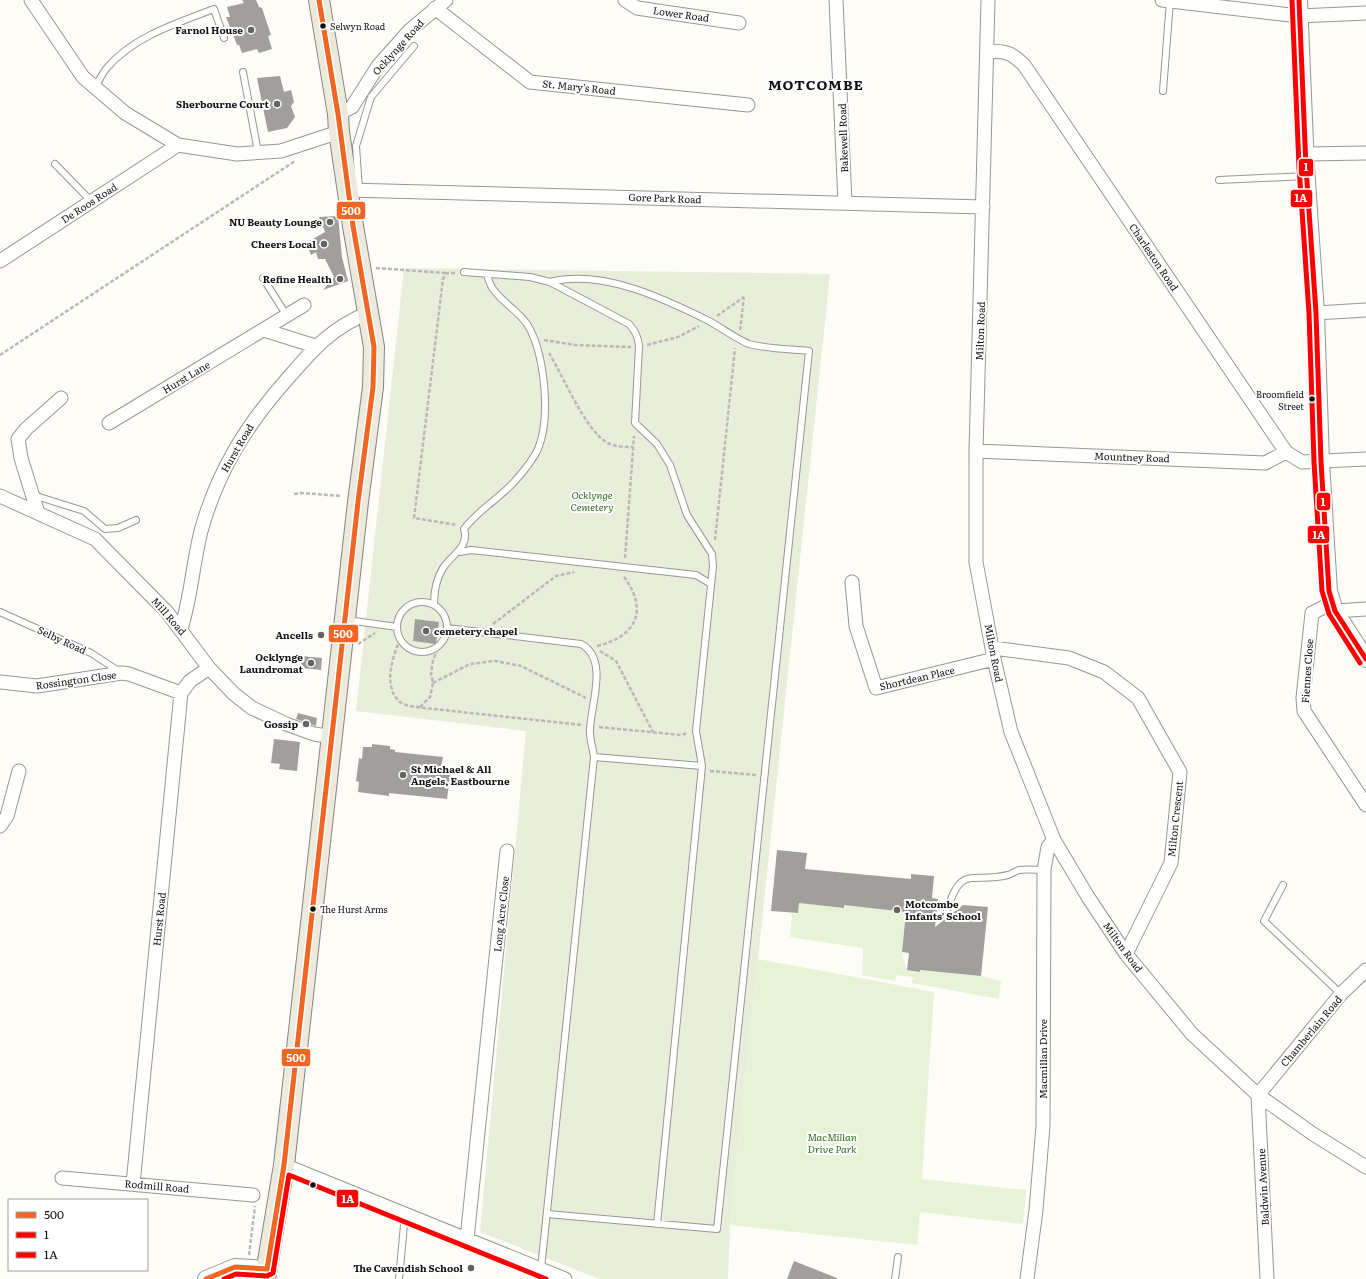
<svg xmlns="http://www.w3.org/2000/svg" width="1366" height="1279" viewBox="0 0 1366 1279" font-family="Literata,serif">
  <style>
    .green { fill: #e7f3d7 }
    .cemetery { fill: #e9eedb }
    .building { fill: #a19f9c }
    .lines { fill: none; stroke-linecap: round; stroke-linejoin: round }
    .service-casing { stroke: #979795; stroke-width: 8 }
    .minor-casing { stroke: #979795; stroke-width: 15 }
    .tertiary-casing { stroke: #979795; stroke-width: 18 }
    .primary-casing { stroke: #858482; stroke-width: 22 }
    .path { stroke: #b9b9b8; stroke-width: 2.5; stroke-dasharray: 4 2; stroke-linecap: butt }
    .service { stroke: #fffffe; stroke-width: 6 }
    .minor { stroke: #fffffe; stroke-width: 13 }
    .tertiary { stroke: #fffffe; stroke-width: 16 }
    .primary { stroke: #ede9dc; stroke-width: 20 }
    .bus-1-casing { stroke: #fff; stroke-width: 8 }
    .bus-2-casing { stroke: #fff; stroke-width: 8 }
    .bus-3-casing { stroke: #fff; stroke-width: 8 }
    .bus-1 { stroke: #f26522; stroke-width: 5 }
    .bus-2 { stroke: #f00; stroke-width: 5 }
    .bus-3 { stroke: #f00; stroke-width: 5 }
    .bus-dot { fill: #111; stroke: #fff; stroke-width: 1.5 }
    .poi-dot { fill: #646362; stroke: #fff; stroke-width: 1.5 }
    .labels { text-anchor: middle; stroke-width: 4; stroke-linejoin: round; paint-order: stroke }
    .bus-label { font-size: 9px; fill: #111; stroke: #fff; text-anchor: start }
    .street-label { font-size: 10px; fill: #111; stroke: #fff }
    .poi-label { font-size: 10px; font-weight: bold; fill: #111; stroke: #fff; text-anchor: end }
    .park-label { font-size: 10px; font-style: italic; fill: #2f6b1f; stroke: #fff }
    .district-label { font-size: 14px; font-weight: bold; letter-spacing: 1px; fill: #111; stroke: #fff }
    .line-badge { stroke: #fff; stroke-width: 1.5 }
    .badge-label { font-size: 11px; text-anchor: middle; font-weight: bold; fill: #fff }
  </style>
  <rect width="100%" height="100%" fill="#fdfcf7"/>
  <path class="green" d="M799 903 843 908 844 905 908 912C904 931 898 952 907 970L929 971 981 976 1001 981 999 999 912 983 913 977 896 975 895 981 862 975 863 948 790 937 792 913H798Z
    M758 959 934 992 922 1179 1026 1190 1023 1224 920 1212 917 1245 730 1225Z"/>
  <path class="cemetery" d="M404 268 830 274 730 1225 728 1279H599L480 1232 526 731 356 711Z"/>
  <path class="building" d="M242 0H256L259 7 262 8 271 35 268 36 272 49 259 53 257 49 242 53 239 45H237L226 17H230L227 7 244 3Z
    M280 76 284 92 291 90 294 102 291 106 295 117 287 128 268 132 257 78Z
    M338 216 342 257 348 281 323 290 334 277 325 259H318L316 252 311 255 306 243 325 232 319 217Z
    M415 619 439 622 436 644 413 641Z
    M301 656 322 658 321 670 301 668Z
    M298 713 317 718 316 726 296 719Z
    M274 739 300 742 297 771 279 769 280 764 271 763Z
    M372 744 390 746V749L395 750V752L443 757 441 768 451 769 447 799 389 793V796L358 792 359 782 356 781 359 758 362 759 363 747H372Z
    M777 850 807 853 805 869 911 879V874L934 876 932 898 938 899 935 927 963 905 988 907 981 976 920 970V972L907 970 909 953 902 952 906 912 844 905V908L799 903 798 913 771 911Z
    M794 1261 837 1278V1279H787Z"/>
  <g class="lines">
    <defs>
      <path id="service" d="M243 72 258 152
        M95 87C99 81 102 74 106 69 132 37 177 23 214 9L224 38
        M1163 91 1170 1
        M55 164 92 202
        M1219 180 1307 176
        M359 190 356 146 371 97 414 46
        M464 272 530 277 550 282 629 324C635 331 638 336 639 346L635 423 657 444 670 465 687 515 712 554 713 566 696 731 702 766 657 1224
        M263 278 287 316
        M33 495 84 511 105 529 118 528 136 520
        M460 552 471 550 696 575 711 584
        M397 627a25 25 0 1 1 50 0a25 25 0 1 1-50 0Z
        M434 605C434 592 436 579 443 568 451 555 470 547 464 529 478 510 499 499 515 481 523 472 533 460 538 449 551 418 545 353 527 324 518 311 502 302 493 289 490 285 489 280 487 275
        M0 612 91 653 120 672
        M347 620 397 627
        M447 628 581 644C609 659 591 704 590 729 589 738 593 748 594 757L541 1269
        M594 757 702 766
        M1283 885 1264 921 1341 994
        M947 911C961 863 972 884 1008 875 1012 874 1015 871 1019 870 1027 869 1036 870 1044 870
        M547 1214 717 1229 809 351C789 349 768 349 749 344 738 340 720 327 709 321 663 298 602 269 550 282
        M399 1279 405 1214
        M895 1279 898 1257"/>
      <path id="minor" d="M31 0 83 77 125 113 178 145 237 154 281 151 339 132
        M625 0 637 8 739 23
        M836 0 845 203
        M988 0 976 451V562L994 659 1011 732 1054 840 1088 897 1126 954 1192 1034 1258 1095 1313 1134 1366 1167
        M1162 0 1299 16 1366 13
        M435 8 530 82 748 105
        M987 51C1005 51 1011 52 1024 65L1286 452 1302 462 1366 459
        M338 114 352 107 378 66 410 30 446 0
        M1306 154 1366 153
        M348 190 983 207
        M0 261 178 145
        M1316 313 1366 310
        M264 330 315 346
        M109 423 304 305
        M976 451 1265 463 1286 452
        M0 496 95 539 167 612 209 668 234 694 252 708 286 724 314 734 333 737
        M38 513 21 458 18 439 26 429 61 398
        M852 582 856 626 876 688 994 659
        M1332 603 1312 613 1303 698 1304 711 1366 805
        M1335 611 1366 609
        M181 629C191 597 193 563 201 531 218 470 247 424 289 377 313 349 333 327 368 313
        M993 648 1069 658 1104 672 1138 698 1180 772 1171 863 1126 954
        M0 682 37 686 122 673 129 674 181 693
        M0 826 7 816 19 771
        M284 1165 565 1279
        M62 1178 253 1195
        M133 1184 181 693 190 681 209 668
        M467 1239 507 851
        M1027 1279 1036 1210 1043 1126 1044 870 1048 847 1054 840
        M1267 1279 1258 1095 1341 994 1366 970"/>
      <path id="tertiary" d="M1299 0 1306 167 1316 313 1321 462 1329 591 1335 611 1366 659
        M206 1279 235 1267 267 1269"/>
      <path id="primary" d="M265 1279 284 1165 358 502 373 387 374 347 353 226 339 132 338 114 319 0"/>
    </defs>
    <use href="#service" class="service-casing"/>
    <use href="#minor" class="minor-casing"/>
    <use href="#tertiary" class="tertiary-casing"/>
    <use href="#primary" class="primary-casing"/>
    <path class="path" d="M376 268 446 273
      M455 273H447L443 279 414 518 457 525
      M717 316 744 297
      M740 330 744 297
      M544 340 575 345 631 347
      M647 345 678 337 699 326
      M549 353C563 376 585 429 606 442 614 447 624 447 633 447
      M0 355 295 161
      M294 494 301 493 341 496
      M715 540 735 348
      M625 558 634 436
      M493 624 556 576 574 572
      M400 639C393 656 382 687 400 702 404 705 410 706 415 707L582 725
      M358 644 375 633
      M597 646C636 637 649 610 624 577
      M600 651 616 661 653 732
      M433 683 470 664 495 661 521 666 586 698
      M420 707 430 697 433 683 431 674 433 660 440 644
      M599 727 681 735 688 733
      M710 771 756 775
      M249 1255 255 1206"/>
    <use href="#service" class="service"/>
    <use href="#minor" class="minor"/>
    <use href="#tertiary" class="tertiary"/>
    <use href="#primary" class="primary"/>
    <defs>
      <path id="bus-1" d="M267 1269 284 1165 358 502 373 387 374 347 353 226 338 114 319 0
        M206 1279 235 1267 267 1269"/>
      <path id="bus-2" d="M1299 0 1306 167 1316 313 1321 462 1329 591 1335 611 1366 659"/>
      <path id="bus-3" d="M1292 0 1299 167 1309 313 1314 462 1322 591 1329 614 1360 663
        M224 1279 236 1274 267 1276 273 1273 289 1175 546 1279"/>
    </defs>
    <use href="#bus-1" class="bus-1-casing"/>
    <use href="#bus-2" class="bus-2-casing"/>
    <use href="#bus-3" class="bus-3-casing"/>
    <use href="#bus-1" class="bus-1"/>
    <use href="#bus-2" class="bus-2"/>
    <use href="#bus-3" class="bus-3"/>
  </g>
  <g class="bus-dot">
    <circle cx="323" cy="26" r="3.5"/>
    <circle cx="1312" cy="399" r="3.5"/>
    <circle cx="313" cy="909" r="3.5"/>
    <circle cx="313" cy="1185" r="3.5"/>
  </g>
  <g class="poi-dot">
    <circle cx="251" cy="30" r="4"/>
    <circle cx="277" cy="104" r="4"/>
    <circle cx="330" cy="222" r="4"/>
    <circle cx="324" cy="244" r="4"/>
    <circle cx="340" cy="279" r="4"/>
    <circle cx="426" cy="631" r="4"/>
    <circle cx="321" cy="635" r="4"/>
    <circle cx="311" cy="663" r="4"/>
    <circle cx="306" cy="724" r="4"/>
    <circle cx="403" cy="775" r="4"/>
    <circle cx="897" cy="910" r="4"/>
    <circle cx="471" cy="1268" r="4"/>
  </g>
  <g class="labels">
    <g class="bus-label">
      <text x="330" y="30">Selwyn Road</text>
      <text x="1304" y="398" text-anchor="end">Broomfield<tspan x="1304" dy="12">Street</tspan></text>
      <text x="320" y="913">The Hurst Arms</text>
    </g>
    <g class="street-label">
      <text transform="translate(681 14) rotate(8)" y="4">Lower Road</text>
      <text transform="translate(398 47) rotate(-48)" y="4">Ocklynge Road</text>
      <text transform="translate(579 87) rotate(6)" y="4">St. Mary's Road</text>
      <text transform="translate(843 138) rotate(-92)" y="4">Bakewell Road</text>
      <text transform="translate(665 198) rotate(2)" y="4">Gore Park Road</text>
      <text transform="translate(89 203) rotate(-33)" y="4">De Roos Road</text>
      <text transform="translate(1154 257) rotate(56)" y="4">Charleston Road</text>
      <text transform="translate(980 331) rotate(-88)" y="4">Milton Road</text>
      <text transform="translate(186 377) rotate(-31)" y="4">Hurst Lane</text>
      <text transform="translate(237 448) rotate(-60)" y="4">Hurst Road</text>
      <text transform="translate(1132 457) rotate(2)" y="4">Mountney Road</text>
      <text transform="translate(169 616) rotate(49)" y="4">Mill Road</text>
      <text transform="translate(62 640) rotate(25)" y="4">Selby Road</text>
      <text transform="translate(994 653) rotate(79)" y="4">Milton Road</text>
      <text transform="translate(1307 671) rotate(-86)" y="4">Fiennes Close</text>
      <text transform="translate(917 678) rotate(-13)" y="4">Shortdean Place</text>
      <text transform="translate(76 680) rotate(-8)" y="4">Rossington Close</text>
      <text transform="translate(1175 819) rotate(-84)" y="4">Milton Crescent</text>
      <text transform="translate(501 914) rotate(-84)" y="4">Long Acre Close</text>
      <text transform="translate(159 919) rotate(-84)" y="4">Hurst Road</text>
      <text transform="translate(1123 947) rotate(54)" y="4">Milton Road</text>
      <text transform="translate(1311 1031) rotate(-50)" y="4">Chamberlain Road</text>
      <text transform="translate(1043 1059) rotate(-90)" y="4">Macmillan Drive</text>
      <text transform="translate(157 1186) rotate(5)" y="4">Rodmill Road</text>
      <text transform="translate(1263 1187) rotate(-93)" y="4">Baldwin Avenue</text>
    </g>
    <g class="poi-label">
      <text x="243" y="34">Farnol House</text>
      <text x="269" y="108">Sherbourne Court</text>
      <text x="322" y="226">NU Beauty Lounge</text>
      <text x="316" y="248">Cheers Local</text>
      <text x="332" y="283">Refine Health</text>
      <text x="434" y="635" text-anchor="start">cemetery chapel</text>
      <text x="313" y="639">Ancells</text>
      <text x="303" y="661">Ocklynge<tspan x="303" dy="12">Laundromat</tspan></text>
      <text x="298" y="728">Gossip</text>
      <text x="411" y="773" text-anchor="start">St Michael &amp; All<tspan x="411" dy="12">Angels, Eastbourne</tspan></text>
      <text x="905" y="908" text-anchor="start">Motcombe<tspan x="905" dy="12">Infants' School</tspan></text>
      <text x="463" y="1272">The Cavendish School</text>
    </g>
    <g class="park-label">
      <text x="592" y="499">Ocklynge<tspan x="592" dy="12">Cemetery</tspan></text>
      <text x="832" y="1141">MacMillan<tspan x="832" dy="12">Drive Park</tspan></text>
    </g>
    <g class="district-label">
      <text x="816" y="90">MOTCOMBE</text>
    </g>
  </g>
  <g class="line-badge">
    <rect x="1298" y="158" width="16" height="19" rx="4" fill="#f00"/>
    <rect x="1290" y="189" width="23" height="19" rx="4" fill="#f00"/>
    <rect x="336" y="201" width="30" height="19" rx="4" fill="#f26522"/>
    <rect x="1316" y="492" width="15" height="19" rx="4" fill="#f00"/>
    <rect x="1307" y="525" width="23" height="19" rx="4" fill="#f00"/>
    <rect x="328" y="624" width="31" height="19" rx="4" fill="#f26522"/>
    <rect x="281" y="1048" width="30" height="19" rx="4" fill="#f26522"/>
    <rect x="336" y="1189" width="23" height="19" rx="4" fill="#f00"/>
  </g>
  <g class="badge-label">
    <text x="1306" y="171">1</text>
    <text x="1301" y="202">1A</text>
    <text x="351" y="215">500</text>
    <text x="1323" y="506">1</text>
    <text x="1319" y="539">1A</text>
    <text x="343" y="638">500</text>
    <text x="296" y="1062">500</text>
    <text x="348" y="1203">1A</text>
  </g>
  <rect x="8" y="1199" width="140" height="72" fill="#ffffff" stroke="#a0a0a0"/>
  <rect x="16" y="1212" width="20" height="6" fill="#f26522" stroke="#a0a0a0"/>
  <text x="44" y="1219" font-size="12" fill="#111111">500</text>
  <rect x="16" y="1232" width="20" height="6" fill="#ff0000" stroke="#a0a0a0"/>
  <text x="44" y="1239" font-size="12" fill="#111111">1</text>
  <rect x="16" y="1252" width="20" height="6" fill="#ff0000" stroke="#a0a0a0"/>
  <text x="44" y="1259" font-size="12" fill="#111111">1A</text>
</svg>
